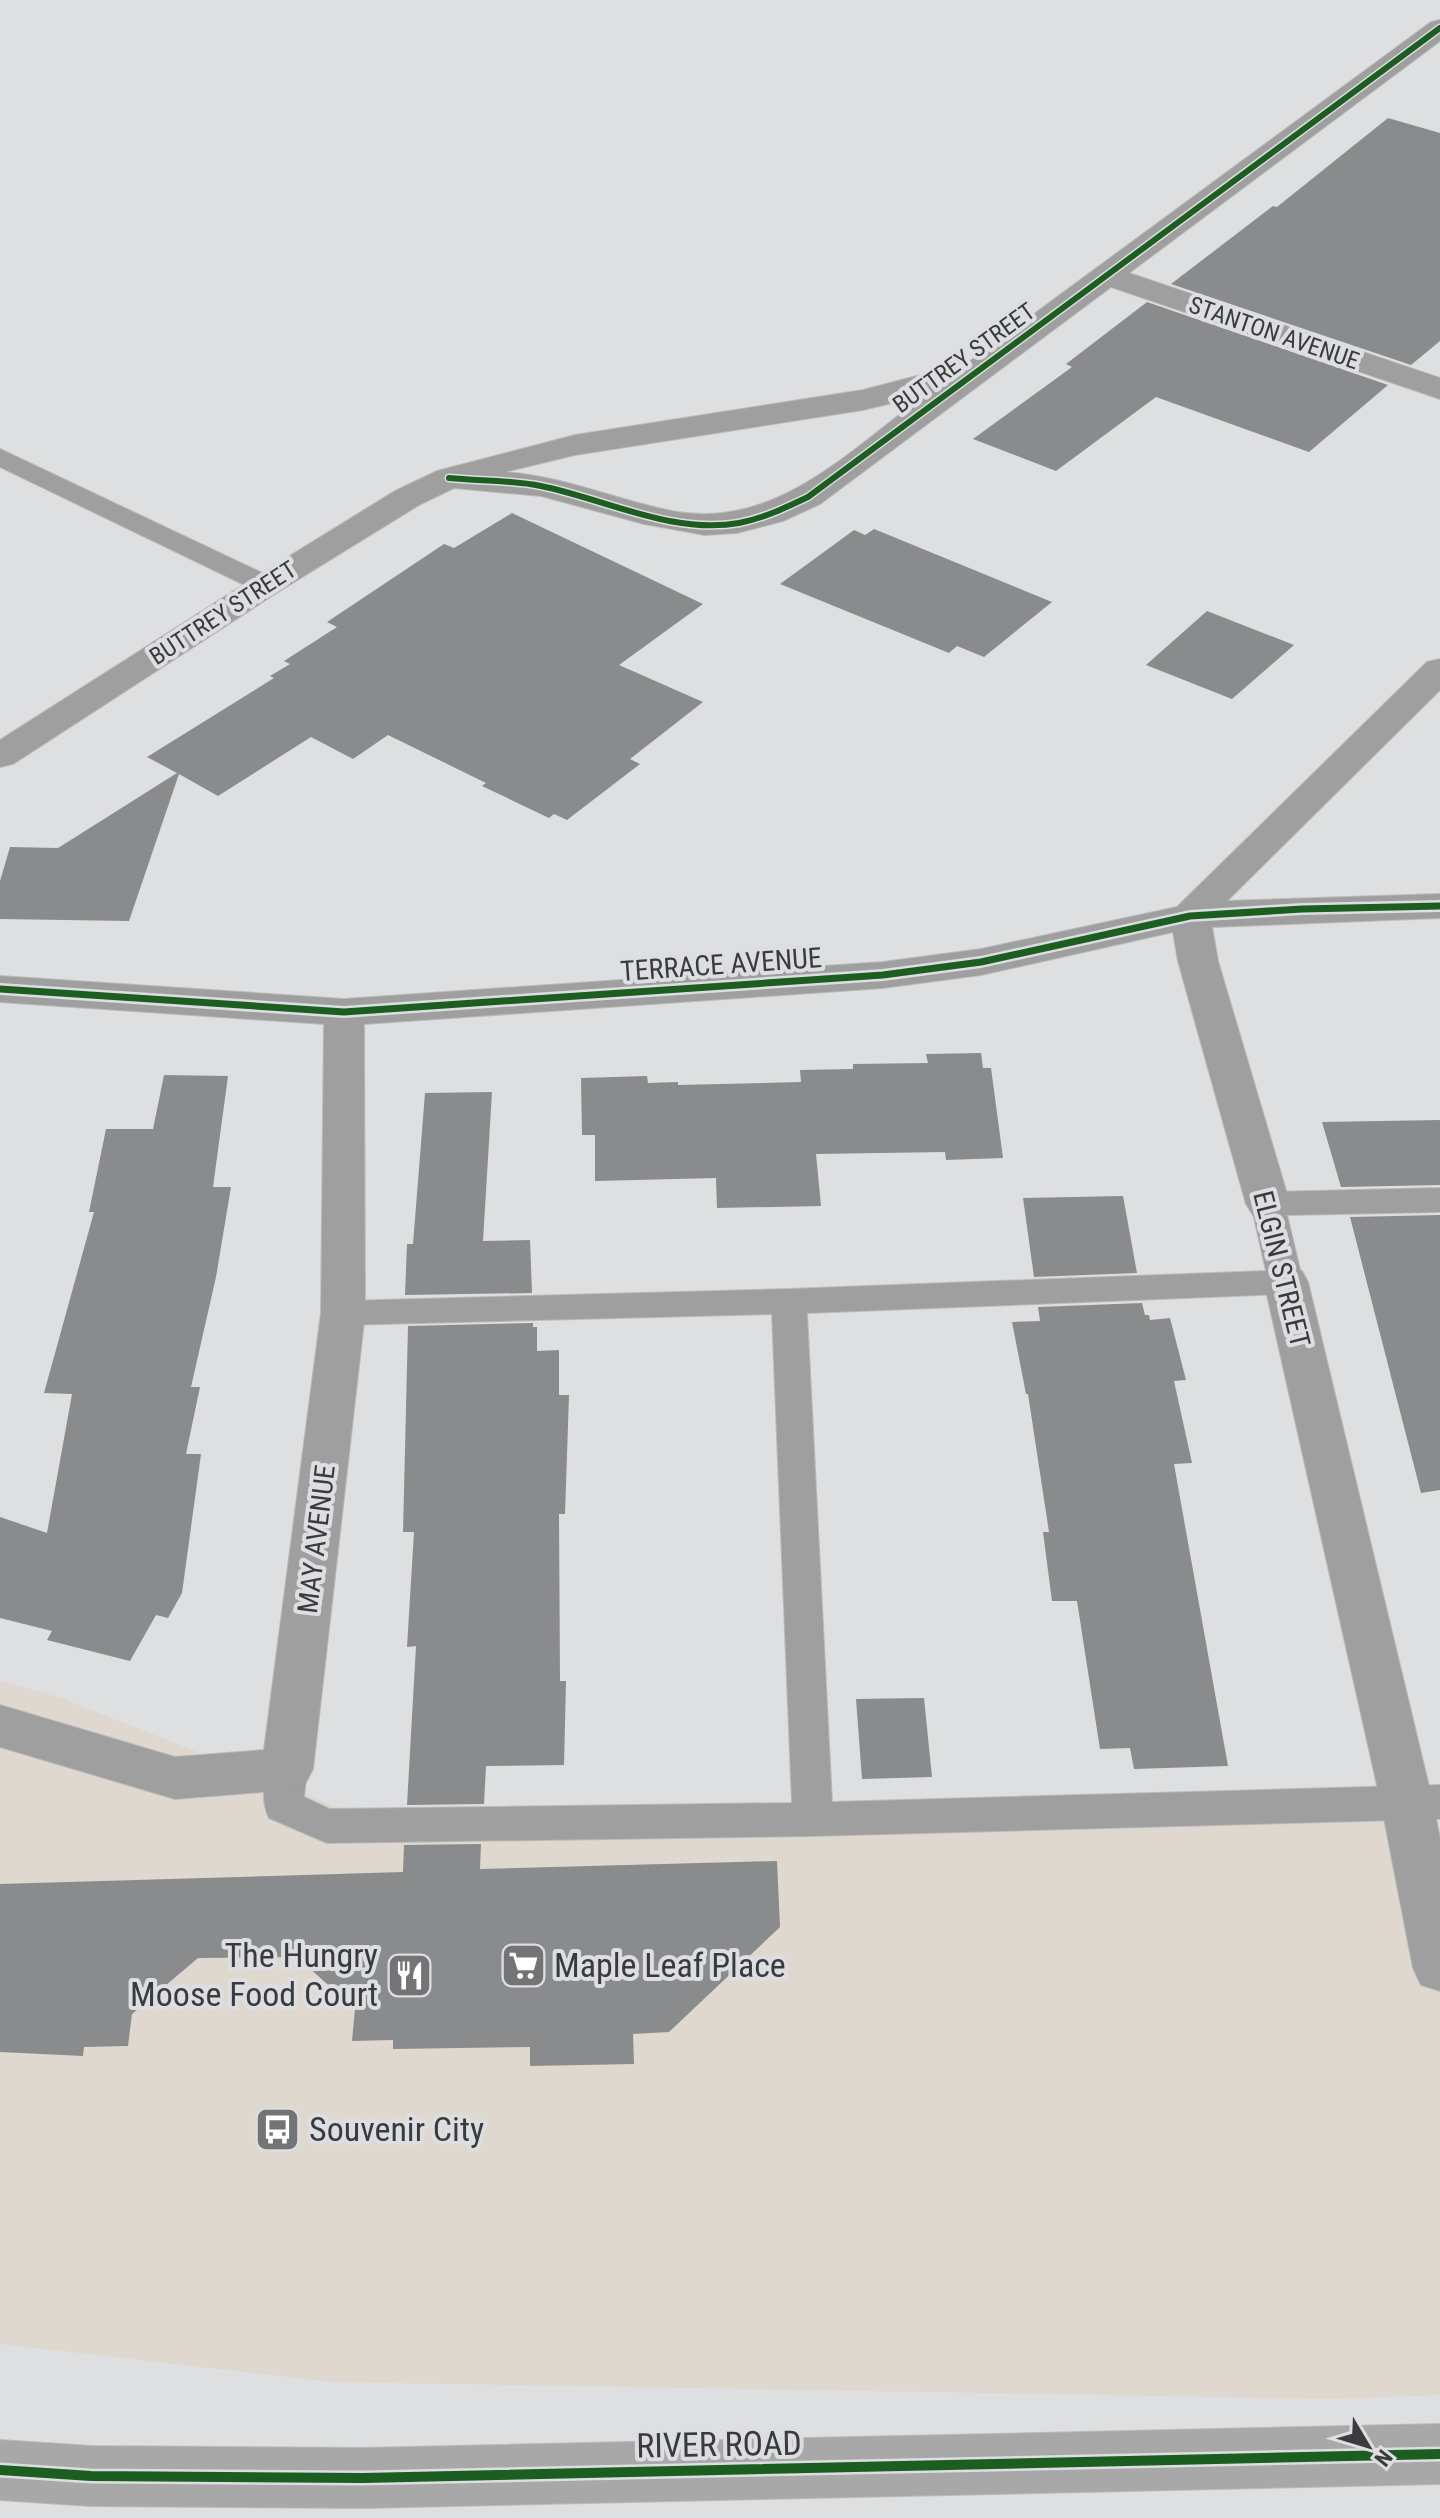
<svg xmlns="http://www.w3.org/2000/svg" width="1440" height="2518" viewBox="0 0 1440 2518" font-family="'Roboto Condensed',sans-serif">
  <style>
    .commercial { fill: #ded8ce }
    .building { fill: #8a8b8c }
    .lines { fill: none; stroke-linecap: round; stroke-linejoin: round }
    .service-casing { stroke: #babbbc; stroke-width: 2 }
    .minor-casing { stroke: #babbbc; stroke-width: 2 }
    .secondary-casing { stroke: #babbbc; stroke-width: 2 }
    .service { fill: #a09fa0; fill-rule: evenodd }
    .minor { fill: #a09fa0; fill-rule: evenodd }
    .secondary { fill: #a8a8a9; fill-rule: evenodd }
    .cycleway-far2-casing { stroke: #dddee1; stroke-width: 9 }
    .cycleway-far1-casing { stroke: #dddee1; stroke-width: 12 }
    .cycleway-casing { stroke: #dddee1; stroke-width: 15 }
    .cycleway-far2 { stroke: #1b5e20; stroke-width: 6 }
    .cycleway-far1 { stroke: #1b5e20; stroke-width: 7 }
    .cycleway { stroke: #1b5e20; stroke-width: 10 }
    .labels { text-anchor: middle; stroke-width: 8; stroke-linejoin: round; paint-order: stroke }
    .far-street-label { font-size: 24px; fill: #3a3b3c; stroke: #dddee1 }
    .street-label { font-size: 28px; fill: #3a3b3c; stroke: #dddee1 }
    .near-poi-label { font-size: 34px; fill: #3a3b3c; stroke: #dddee1; text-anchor: start }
    .near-street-label { font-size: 34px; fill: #3a3b3c; stroke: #dddee1 }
  </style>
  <rect width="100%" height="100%" fill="#dedfe0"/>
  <path class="commercial" d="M0 1680 64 1699 380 1824 1426 1792 1440 1841V2395L1335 2399 333 2382 0 2344Z"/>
  <path class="building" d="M1388 118 1440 133V341L1411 365 1171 284 1273 206 1277 207Z
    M1147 302 1388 385 1309 452 1156 397 1056 471 973 439 1072 367 1066 364Z
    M512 513 703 604 619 665 703 702 630 759 640 764 567 820 554 814 549 818 482 786 486 783 388 735 353 759 311 737 218 796 179 774 129 921 0 919V881L10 847 58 848 177 773 147 757 274 678 270 676 290 664 284 661 337 627 327 622 444 544 454 548Z
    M874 529 1052 602 984 657 957 646 949 653 780 584 854 530 865 535Z
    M1207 611 1294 645 1232 699 1146 665Z
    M981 1053 983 1068H991L1003 1158 946 1160 945 1152 816 1154 821 1206 717 1208 716 1178 595 1181V1135H582L581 1078 647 1076 648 1083 678 1082V1085L801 1082 800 1070 853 1069V1064L928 1063 926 1054Z
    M164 1075 228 1076 213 1187H231L216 1277 191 1387H200L186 1454H201L182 1593 168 1618 156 1615 130 1661 47 1640 52 1631 0 1618V1517L47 1533 72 1394 44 1393 94 1212H89L106 1129H153Z
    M492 1092 483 1241 530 1240 532 1293 405 1295 407 1244H413L425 1093Z
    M1440 1120V1185L1341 1187 1322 1122Z
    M1123 1196 1137 1273 1034 1277 1023 1198Z
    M1440 1215V1490L1421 1493 1350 1217Z
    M1142 1303 1145 1315H1149L1150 1320 1170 1318 1186 1380 1174 1381 1192 1463 1174 1464 1228 1766 1134 1769 1130 1748 1100 1749 1077 1601H1052L1043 1532H1049L1028 1394H1026L1012 1322 1040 1321 1038 1307Z
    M533 1323V1327H537V1351L559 1350V1395H569L565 1514H559L560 1681H566L564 1765 486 1766 484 1804 407 1805 416 1646 407 1647 414 1532H403L408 1326Z
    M924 1698 932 1777 862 1779 856 1699Z
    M481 1844 480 1869 777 1861 780 1927 669 2032 633 2034 634 2064 530 2066V2047L393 2049V2040L352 2041 355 2009 297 1957 198 1958 132 2014 128 2046 84 2047 83 2056 0 2052V1884L403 1872 404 1845Z"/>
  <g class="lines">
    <defs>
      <path id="service" d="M0 449 275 579 279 585 275 591H257L0 467Z
        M1440 1188V1212L1287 1215 1303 1282 1298 1291 1286 1294 807 1313 832 1802 1440 1785V1819L813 1836 327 1843 269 1818C260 1800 264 1775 273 1758L287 1753 301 1758 307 1769 304 1797 330 1809 792 1803 772 1314 343 1325 331 1322 326 1313 331 1304 343 1301 789 1289 1266 1271 1251 1204 1256 1196 1268 1192Z"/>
      <path id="minor" d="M1440 20V41L1129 273 1440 378V399L1111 287 820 504 783 521 737 533 705 535 644 524 541 496 454 488 419 505 278 592 13 764 0 767V740L254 578 395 491 437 471 575 435 863 390 955 366 962 367 1431 22ZM925 395C849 451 774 531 672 511 616 500 563 476 505 472L575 455 863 410Z
        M1440 659V690L1227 901 1440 894V918L1212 927 1218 961 1290 1204 1283 1215 1268 1219 1253 1215 1246 1204 1178 961 1173 932 981 975 883 988 364 1024 365 1313 313 1769 305 1784 287 1790 175 1799 0 1747V1705L175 1757 264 1750 321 1313 324 1024 0 1002V976L344 999 883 962 981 949 1177 907 1427 662Z
        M1286 1266 1302 1271 1308 1282 1433 1803 1440 1838V1991L1421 1985 1413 1968 1381 1803 1264 1282 1270 1271Z"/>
      <path id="secondary" d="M1440 2424V2484L363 2508 91 2506 0 2500V2440L91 2446 363 2448Z"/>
    </defs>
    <use href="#service" class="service-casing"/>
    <use href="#minor" class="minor-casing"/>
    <use href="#secondary" class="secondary-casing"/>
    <use href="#service" class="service"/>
    <use href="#minor" class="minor"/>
    <use href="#secondary" class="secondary"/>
    <defs>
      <path id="cycleway-far2" d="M449 478C480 481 511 480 541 486 605 499 673 535 739 523 764 518 785 508 808 497L1440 28"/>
      <path id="cycleway-far1" d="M0 989 344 1012 883 975 981 962 1190 916 1302 909 1440 906"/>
      <path id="cycleway" d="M0 2470 91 2476 363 2478 1440 2454"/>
    </defs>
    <use href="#cycleway-far2" class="cycleway-far2-casing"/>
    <use href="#cycleway-far1" class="cycleway-far1-casing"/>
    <use href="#cycleway" class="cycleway-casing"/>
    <use href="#cycleway-far2" class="cycleway-far2"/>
    <use href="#cycleway-far1" class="cycleway-far1"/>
    <use href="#cycleway" class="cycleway"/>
  </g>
  <defs>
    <symbol id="supermarket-square" viewBox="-11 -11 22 22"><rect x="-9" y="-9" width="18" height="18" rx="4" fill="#737475" stroke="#dddee1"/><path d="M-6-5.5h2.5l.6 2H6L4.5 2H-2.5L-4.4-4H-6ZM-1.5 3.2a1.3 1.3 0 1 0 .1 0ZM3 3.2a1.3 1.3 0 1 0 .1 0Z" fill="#fff"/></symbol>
    <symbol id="restaurant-square" viewBox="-11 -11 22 22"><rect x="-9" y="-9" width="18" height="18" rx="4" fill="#737475" stroke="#dddee1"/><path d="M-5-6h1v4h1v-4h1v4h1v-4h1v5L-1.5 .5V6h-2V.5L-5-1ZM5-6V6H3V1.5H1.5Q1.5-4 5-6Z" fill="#fff"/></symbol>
    <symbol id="bus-square" viewBox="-11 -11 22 22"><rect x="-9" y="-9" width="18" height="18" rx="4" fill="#737475" stroke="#dddee1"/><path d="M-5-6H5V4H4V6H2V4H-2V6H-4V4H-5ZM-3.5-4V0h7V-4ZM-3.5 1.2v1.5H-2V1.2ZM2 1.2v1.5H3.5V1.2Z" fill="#fff"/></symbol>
  </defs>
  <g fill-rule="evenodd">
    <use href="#supermarket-square" x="498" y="1940" width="51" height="51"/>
    <use href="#restaurant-square" x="384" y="1950" width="51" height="51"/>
    <use href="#bus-square" x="252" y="2104" width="51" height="51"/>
  </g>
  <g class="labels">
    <g class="far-street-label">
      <text transform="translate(1274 333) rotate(19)" y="8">STANTON AVENUE</text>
      <text transform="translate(964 358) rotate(-36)" y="8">BUTTREY STREET</text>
      <text transform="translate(223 613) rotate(-33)" y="8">BUTTREY STREET</text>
    </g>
    <g class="street-label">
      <text transform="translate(721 964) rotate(-4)" y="10">TERRACE AVENUE</text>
      <text transform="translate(1282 1269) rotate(76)" y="10">ELGIN STREET</text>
      <text transform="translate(316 1539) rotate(-83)" y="10">MAY AVENUE</text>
    </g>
    <g class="near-poi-label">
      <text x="378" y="1967" text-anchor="end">The Hungry<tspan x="378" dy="39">Moose Food Court</tspan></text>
      <text x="554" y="1977">Maple Leaf Place</text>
      <text x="309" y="2141">Souvenir City</text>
    </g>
    <g class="near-street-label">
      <text transform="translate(719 2444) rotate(-1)" y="12">RIVER ROAD</text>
    </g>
  </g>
  <g transform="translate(1368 2446) rotate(128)" stroke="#dddee1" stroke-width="6" paint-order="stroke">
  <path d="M0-6L14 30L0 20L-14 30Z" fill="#3a3b3c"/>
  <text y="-12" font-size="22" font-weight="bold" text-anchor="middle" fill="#3a3b3c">N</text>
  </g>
</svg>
